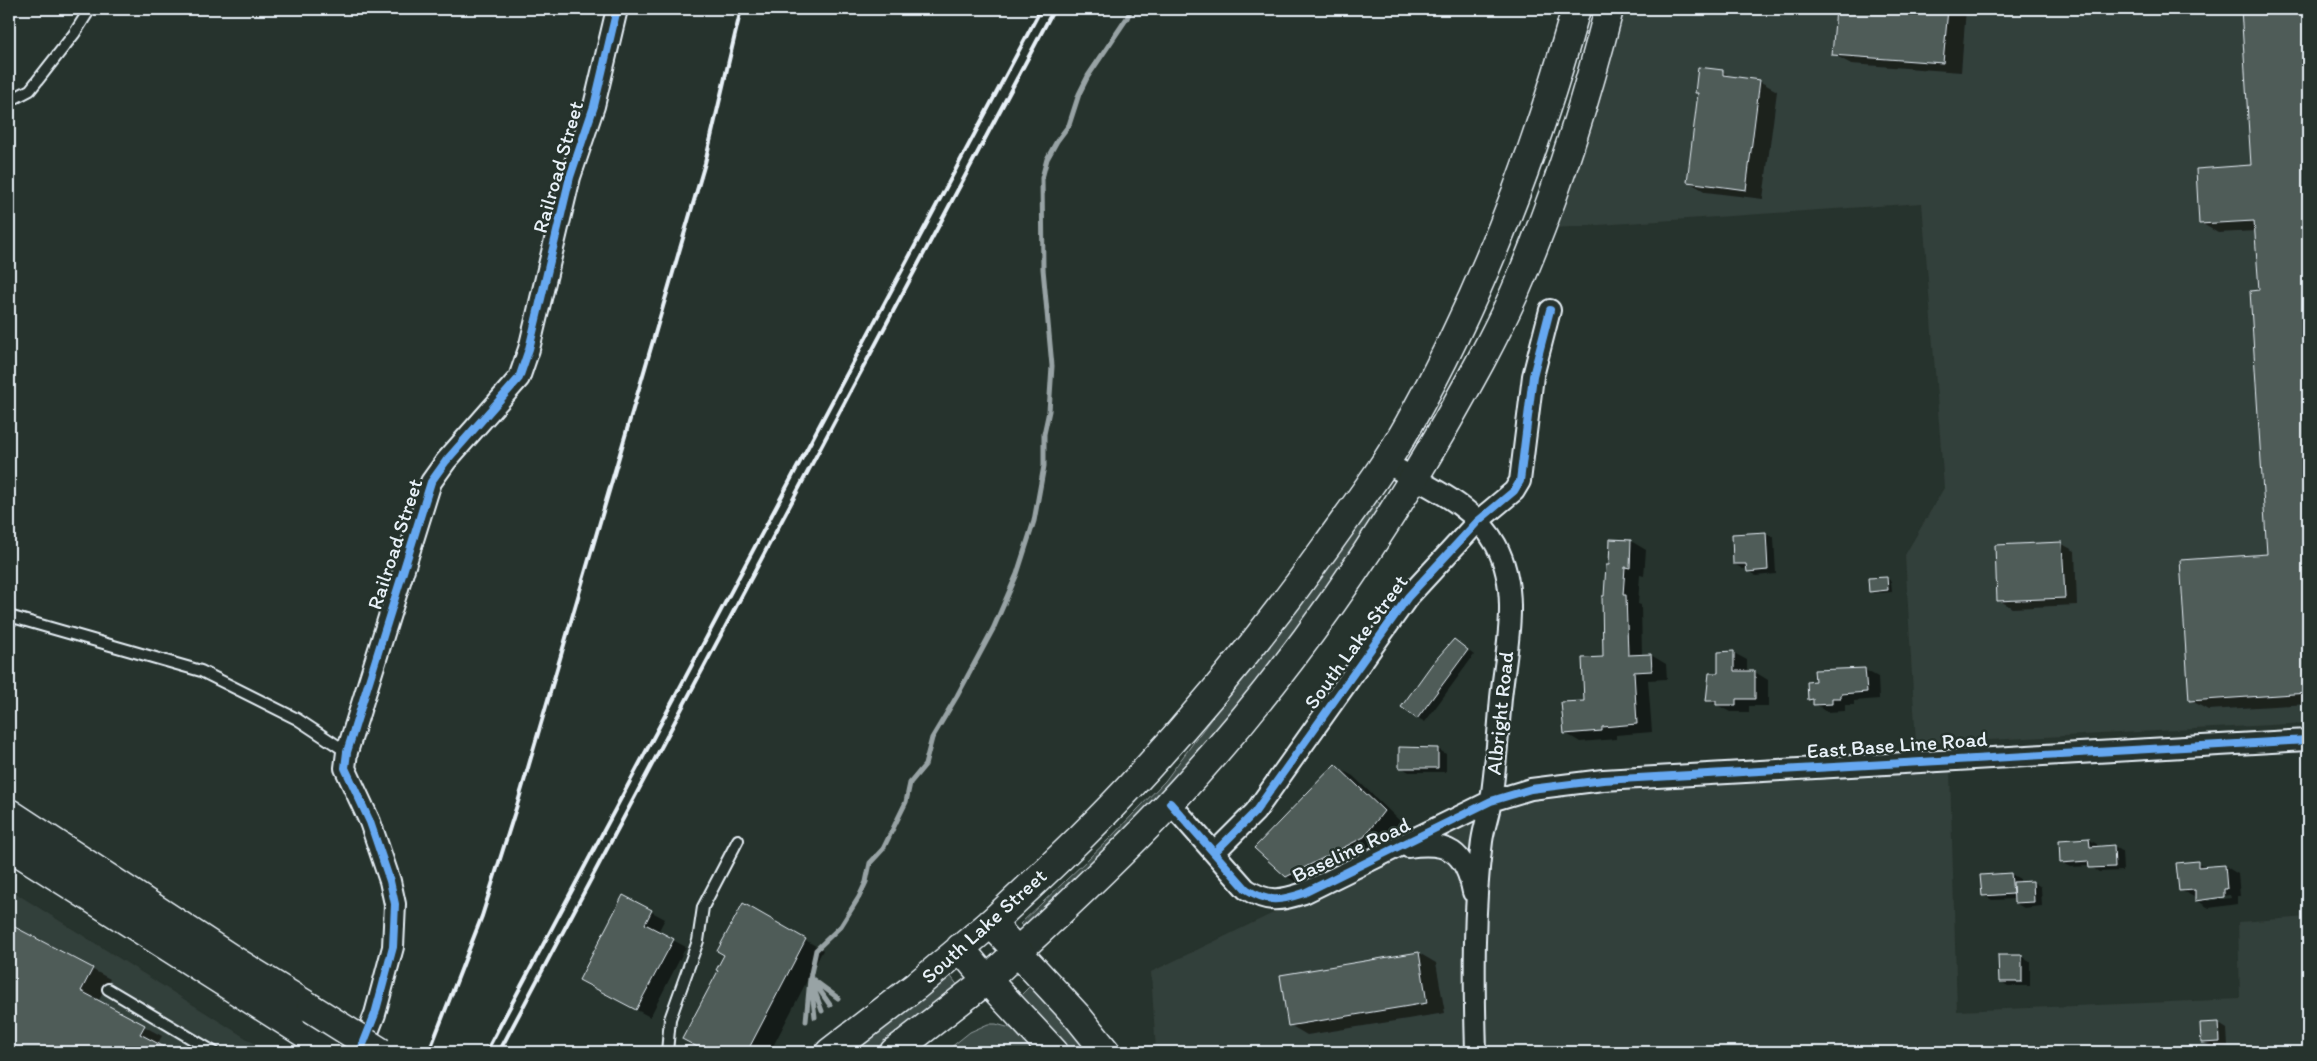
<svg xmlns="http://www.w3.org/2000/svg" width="2317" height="1061" viewBox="0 0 2317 1061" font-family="Itim,sans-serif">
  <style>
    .built { fill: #333f3a }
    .green { fill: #3e4b47; stroke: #939ea0 }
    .shadow { fill: #0007; fill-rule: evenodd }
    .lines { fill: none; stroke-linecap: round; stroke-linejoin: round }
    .stream { stroke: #98a3a5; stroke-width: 5 }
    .building { fill: #505c59; stroke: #e8f1f8 }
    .lane-casing { stroke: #e8f1f8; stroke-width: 14 }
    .street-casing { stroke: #e8f1f8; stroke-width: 24 }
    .secondary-casing { stroke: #e8f1f8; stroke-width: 31 }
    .primary-casing { stroke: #e8f1f8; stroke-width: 31 }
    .lane { stroke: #26332d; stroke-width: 10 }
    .street { stroke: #26332d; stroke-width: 20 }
    .secondary { stroke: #26332d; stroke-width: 28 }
    .primary { stroke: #26332d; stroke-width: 28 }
    .rail { stroke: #e8f1f8; stroke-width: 4 }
    .primary-bridge-casing { stroke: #e8f1f8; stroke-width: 31; stroke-linecap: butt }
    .primary-bridge { stroke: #26332d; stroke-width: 28 }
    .cycleway-casing { stroke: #26332d; stroke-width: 11 }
    .cycleway { stroke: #66a8f1; stroke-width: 8 }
    .labels { text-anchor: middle; stroke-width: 5; stroke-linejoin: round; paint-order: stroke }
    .street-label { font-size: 21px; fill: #e8f1f8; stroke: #26332d }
  </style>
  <rect width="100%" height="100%" fill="#26332d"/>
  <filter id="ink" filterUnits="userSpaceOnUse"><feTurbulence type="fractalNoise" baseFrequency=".02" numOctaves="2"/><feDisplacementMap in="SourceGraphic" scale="10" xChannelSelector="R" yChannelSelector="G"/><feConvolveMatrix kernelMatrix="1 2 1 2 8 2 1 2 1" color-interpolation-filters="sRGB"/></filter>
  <g filter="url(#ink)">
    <path class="built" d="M1622 9H2308V723L1916 744 1905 555 1944 488 1922 203 1555 228Z
      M1950 771 1957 1011 2240 999 2238 922 2308 917V1052H1156L1151 972 1472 817 1532 793Z
      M9 889 268 1052H9Z"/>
    <path class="green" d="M1374 499 1383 506C1322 601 1254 693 1178 777 1130 830 1076 879 1026 929L1020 924 1109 839 1165 781Z
      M950 975 958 986 874 1052H850Z
      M1031 985 1065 1020 1090 1052H1068L1020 996Z
      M988 1024H996L1014 1029V1031L1037 1052H945L970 1032Z"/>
    <path class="shadow" d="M1837 9H1966L1961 72 1851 64 1833 54Z
      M2242 9H2308V704L2208 710 2190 700 2269 555 2256 231 2218 233 2201 223 2252 166Z
      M1723 72 1733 78 1759 81 1777 91 1763 199 1706 192 1689 182 1700 94 1696 92Z
      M1766 533 1774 538 1776 574 1756 576 1748 571V568L1743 569 1734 564Z
      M1631 541 1646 550 1644 576 1640 575 1638 604 1641 605 1642 655H1651L1666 664 1667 679 1648 680 1652 732 1616 735V739L1580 742 1565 733 1586 702 1604 658 1605 597 1610 566Z
      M2062 544 2075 551 2077 605 2012 608 1999 600 1996 546Z
      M1887 578 1891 581 1892 592 1874 593 1870 591Z
      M1461 645 1474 655 1425 722 1418 718Z
      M1734 653 1747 660V672H1755L1768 680V706H1749V712H1730L1708 700 1719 674Z
      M1865 670 1878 677 1879 699 1854 701V705H1845V711L1827 712 1809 699Z
      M1438 749 1446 754V772H1409L1401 767Z
      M1335 766 1353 776 1400 821 1382 847 1304 887 1286 876Z
      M2088 839 2097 844V848L2114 846 2122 851 2123 871 2099 872 2090 866 2070 867 2062 863Z
      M2198 863 2206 867 2225 866 2238 874 2240 896H2237V904L2209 908 2196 900V898L2180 890ZM2230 895 2231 898 2207 901V898Z
      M2011 874 2020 879V883L2033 882 2041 887 2042 906 2024 908 2015 903V899L1992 900 1983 895Z
      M624 897 665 919 658 932 686 947 650 1017 592 986Z
      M743 905 823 950 770 1052H708L683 1038 720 971Z
      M9 925 110 979 98 1002 162 1036 157 1045 171 1052H9Z
      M1419 953 1436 963 1445 1013 1307 1035 1290 1025Z
      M2021 956 2030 961V986H2008L2000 981Z
      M2219 1024 2227 1029 2228 1046 2211 1047 2203 1042Z"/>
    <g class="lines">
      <path class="stream" d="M811 978 838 998
        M814 982 830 1005
        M812 991 815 1017
        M822 1011 810 978 816 950 841 926 859 897 866 882 870 863 883 849 906 802 910 783 925 765 932 738 957 696 993 629 1017 574 1034 521 1044 466V434L1049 411 1052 366 1043 269 1042 178 1047 159 1057 141 1069 125 1079 94 1088 76 1127 18 1131 9
        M806 1021 810 979"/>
    </g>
    <path class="building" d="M1836 9H1948L1943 63 1832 55Z
      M2241 9H2308V693L2189 701 2180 560 2267 554 2250 291 2259 290 2254 221 2199 224 2196 169 2251 165Z
      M1698 67 1723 70V75L1760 80 1746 190 1687 182 1698 93H1695Z
      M1766 532 1768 570 1747 572 1746 564H1733L1732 534Z
      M1610 539 1631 540 1630 568 1625 567 1623 595H1626L1628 655 1651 654 1652 671 1634 672 1637 724 1602 727V731L1564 734 1561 702 1584 701 1582 658 1603 657 1602 596H1604L1606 565H1609Z
      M2062 542 2065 598 1997 601 1995 545Z
      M1887 577 1888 590 1869 592 1868 578Z
      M1454 639 1468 650 1417 719 1401 707 1432 664Z
      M1734 651V671H1755V699H1736V705H1716V701H1706L1709 673H1718V652Z
      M1865 668 1867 692 1841 694V698H1832V704L1813 705V699L1808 700 1807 682 1815 681 1814 670Z
      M1399 747 1438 748V768H1399Z
      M1335 764 1384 811 1364 837 1286 877 1254 848Z
      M2089 838 2090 847 2114 845 2115 867 2089 868 2088 861 2060 863 2059 840Z
      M2198 861V867L2225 865 2227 889H2224V897L2195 901V890L2179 891 2176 863Z
      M2011 873 2013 894 1982 896 1980 875Z
      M2033 881 2034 902 2014 903 2013 882Z
      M623 895 652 910 645 924 674 939 636 1010 579 980Z
      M743 903 806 939 747 1052H707L682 1039 718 971 716 970 724 955 717 951Z
      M9 924 93 968 81 991 145 1025 140 1034 174 1052H9Z
      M1419 952 1427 1003 1288 1026 1280 975Z
      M1998 955H2022V982H1999Z
      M2219 1022 2220 1042 2201 1043 2200 1023Z"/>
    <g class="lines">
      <defs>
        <path id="lane" d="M9 101 30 90 74 34 90 9
          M9 616 201 671 297 719 347 752
          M108 989 214 1052
          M667 1052 670 1019 698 941 703 907 738 840"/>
        <path id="street" d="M1386 463C1425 485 1474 504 1496 545 1521 592 1506 649 1501 698 1498 732 1496 766 1491 800 1489 814 1484 827 1482 841 1473 911 1474 981 1476 1052
          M1170 803 1246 889C1268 903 1280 901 1304 893L1491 801 1531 789 1603 780 2308 740
          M1408 847C1448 841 1465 851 1473 892
          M1215 852 1255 812 1408 597 1478 521 1514 491 1520 481 1533 376 1550 310
          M360 1052 375 1014 393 947 395 904 390 881 370 822 345 768 347 752 431 482 446 461 519 378 529 349 570 177 594 106 617 9"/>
        <path id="secondary" d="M991 923C1038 879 1085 835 1129 788 1200 712 1265 632 1325 548 1354 507 1385 467 1409 424 1482 294 1536 152 1576 9
          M1018 951C1069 904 1120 856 1168 805 1273 693 1363 567 1440 434 1466 388 1492 343 1514 294 1554 202 1585 105 1609 9"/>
        <path id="primary" d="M9 813 230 958 311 1008
          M9 846 334 1052
          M960 948 987 980 1054 1052
          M830 1052 916 986 991 923 1077 1016 1106 1052
          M894 1052 987 980 1018 951"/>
      </defs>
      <use href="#lane" class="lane-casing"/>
      <use href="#street" class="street-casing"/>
      <use href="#secondary" class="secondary-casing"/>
      <use href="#primary" class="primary-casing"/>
      <use href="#lane" class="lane"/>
      <use href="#street" class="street"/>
      <use href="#secondary" class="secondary"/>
      <use href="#primary" class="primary"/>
      <path class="rail" d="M429 1052 482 916 518 802 705 163 741 9
        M486 1052 1041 9
        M499 1052 1054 9"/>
      <defs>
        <path id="primary-bridge" d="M311 1008 381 1052"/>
      </defs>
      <use href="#primary-bridge" class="primary-bridge-casing"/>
      <use href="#primary-bridge" class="primary-bridge"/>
      <defs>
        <path id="cycleway" d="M1170 803 1246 889C1268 903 1280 901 1304 893L1491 801 1531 789 1603 780 2308 740
          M1215 852 1255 812 1408 597 1478 521 1514 491 1520 481 1533 376 1550 310
          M360 1052 375 1014 393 947 395 904 390 881 370 822 345 768 347 752 431 482 446 461 519 378 529 349 570 177 594 106 617 9"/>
      </defs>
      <use href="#cycleway" class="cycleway-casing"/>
      <use href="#cycleway" class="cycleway"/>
    </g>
  </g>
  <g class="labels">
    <g class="street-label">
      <text transform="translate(558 167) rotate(-74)" y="7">Railroad Street</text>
      <text transform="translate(395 544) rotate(-72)" y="7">Railroad Street</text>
      <text transform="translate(1356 642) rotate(-54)" y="7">South Lake Street</text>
      <text transform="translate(1500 713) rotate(-84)" y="7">Albright Road</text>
      <text transform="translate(1897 745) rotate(-4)" y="7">East Base Line Road</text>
      <text transform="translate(1351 850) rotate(-25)" y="7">Baseline Road</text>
      <text transform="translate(984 926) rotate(-42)" y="7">South Lake Street</text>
    </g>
  </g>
  <rect width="2317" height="1061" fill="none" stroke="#26332d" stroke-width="30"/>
  <rect x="15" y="15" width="2287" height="1031" fill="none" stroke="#e8f1f8" stroke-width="2" filter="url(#ink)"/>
</svg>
